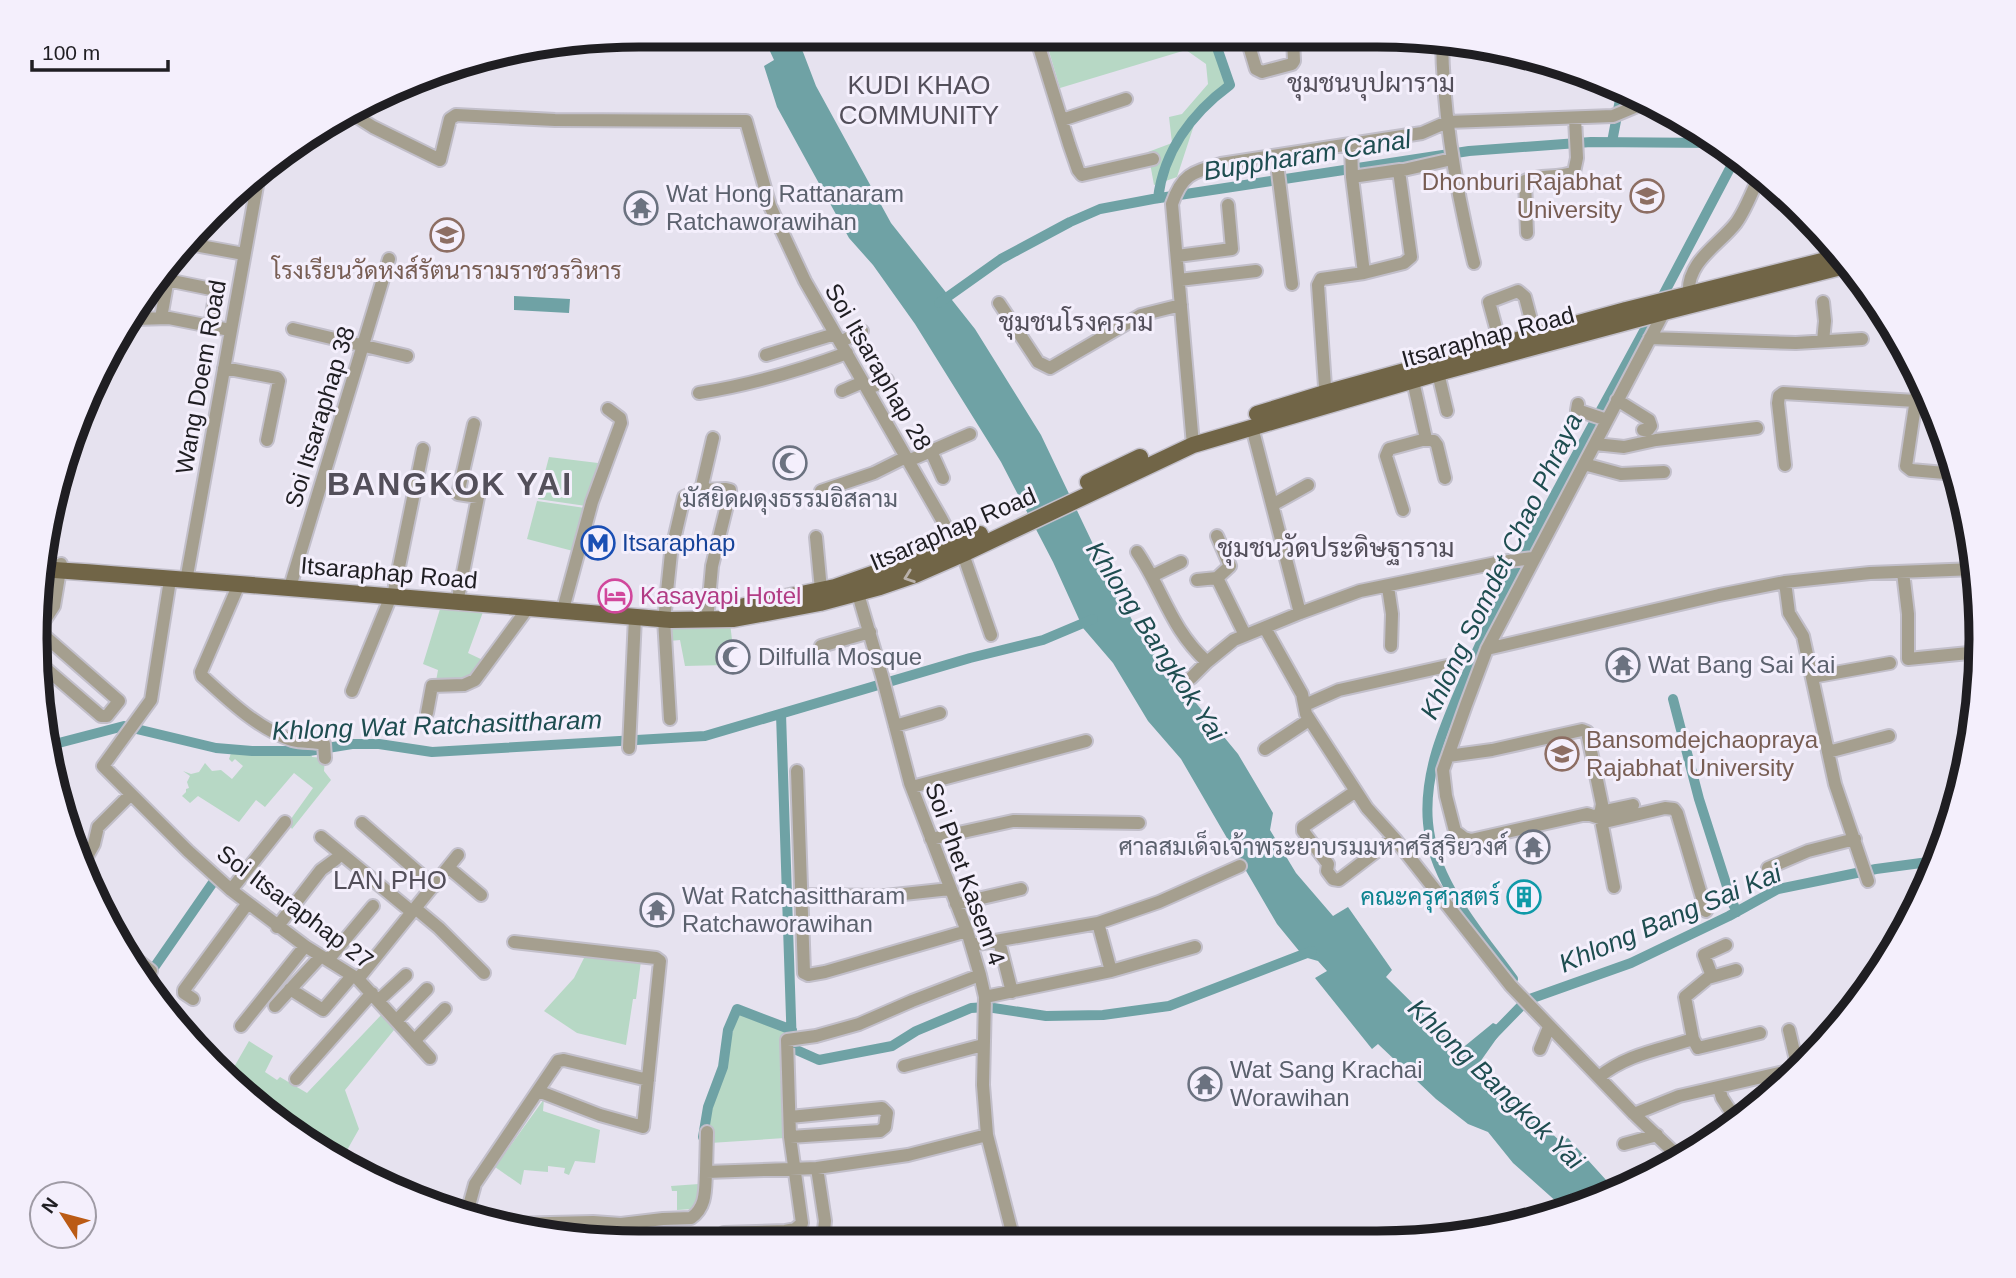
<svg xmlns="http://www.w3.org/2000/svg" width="2016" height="1278" viewBox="0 0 2016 1278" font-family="Helvetica,Sarabun,sans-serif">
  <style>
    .green { fill: #b7d8c5 }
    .water { fill: #6fa2a5 }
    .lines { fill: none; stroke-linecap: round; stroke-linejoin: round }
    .canal { stroke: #6fa2a5; stroke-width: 10 }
    .minor-casing { stroke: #c2bfca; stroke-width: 16 }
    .major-casing { stroke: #c2bfca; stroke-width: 19 }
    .minor { stroke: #a59f8f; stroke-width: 12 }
    .major { stroke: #716547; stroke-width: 16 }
    .oneway { stroke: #b9b1ab }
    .labels { text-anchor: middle; stroke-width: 6; stroke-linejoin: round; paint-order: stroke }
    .education-label { font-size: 24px; fill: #785e54; stroke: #f4effc; text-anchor: end }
    .worship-label { font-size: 24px; fill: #5b616d; stroke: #f4effc; text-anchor: start }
    .street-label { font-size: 24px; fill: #1f1e22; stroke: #f4effc }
    .transit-label { font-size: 24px; fill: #164399; stroke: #f4effc; text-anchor: start }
    .hotel-label { font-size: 24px; fill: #b23c85; stroke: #f4effc; text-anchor: start }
    .culture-label { font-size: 24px; fill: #0d838f; stroke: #f4effc; text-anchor: end }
    .neighbourhood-label { font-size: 26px; fill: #534f5a; stroke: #f4effc }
    .water-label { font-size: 26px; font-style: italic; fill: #1e4d50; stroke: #f4effc }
    .district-label { font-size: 32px; font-weight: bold; letter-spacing: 2px; fill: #534f5a; stroke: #f4effc }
    .rim { fill: none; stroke: #1f1e22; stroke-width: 9 }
  </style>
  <rect width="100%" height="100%" fill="#e6e2ef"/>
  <path class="green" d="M1045 38 1209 39 1225 82 1224 94 1196 119 1177 177 1154 185 1148 152 1172 143 1169 117 1182 114 1208 84 1206 64 1186 50 1060 88Z
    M549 457 598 463 586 506 538 499Z
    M537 501 585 508 573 551 527 539Z
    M440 609 483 612 468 653 485 661 464 682 436 681 438 670 423 664Z
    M730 623 733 648 723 650 725 665 685 666 680 640 669 641 670 627Z
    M231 753 311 754 312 757 325 758 324 771 331 780 292 829 288 823 313 788 294 773 265 807 256 800 239 822 198 796 190 803 182 796 186 792V789L189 788 187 782 190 776 183 771 191 774 199 772 205 763 212 771 221 770 232 779 243 766 235 759 232 762 229 759Z
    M585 956 641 961 636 999H633L626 1045 577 1033 544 1011 574 978Z
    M738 1012 790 1032 785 1138 710 1143 707 1127Z
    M383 1013 394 1030 345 1090 359 1129 342 1159 271 1118 230 1074 249 1041 273 1056 265 1072 277 1080 280 1077 307 1093Z
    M544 1099 543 1111 600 1130 595 1163 575 1161 569 1175 564 1173 565 1168 548 1166V1172L524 1170 521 1185 495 1167Z
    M699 1184C702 1195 700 1200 692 1209L677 1210V1191H672L671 1186Z"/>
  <path class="water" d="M763 36H793L803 52 816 86 891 223 975 329 1041 435 1102 563 1140 635 1238 754 1273 813 1270 830 1296 873 1333 916 1348 907 1392 970 1386 977 1460 1050 1493 1023 1504 1028 1480 1062 1510 1096 1560 1141 1568 1138 1616 1191 1568 1212 1513 1163 1488 1132 1468 1124 1436 1099 1378 1044 1372 1049 1315 978 1327 971 1318 961 1304 957 1277 924 1181 759 1148 721 1113 663 1083 628 1053 562 1001 462 915 324 873 265 849 238 777 107 764 66 774 60Z
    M514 296 570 299 569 313 514 310Z"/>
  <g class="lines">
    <path class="canal" d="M1612 142 1622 89
      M1158 198C1164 151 1192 113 1230 85L1214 39
      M1660 301 1737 155
      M939 303 1001 259 1070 222 1100 209 1153 199 1469 151 1591 142 1716 143
      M1673 699 1699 799 1732 902 1737 912
      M781 714 792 1048 819 1060 892 1046 916 1031 971 1008 987 1007 1046 1016 1103 1015 1169 1006 1312 951
      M51 745 124 726 216 748 252 751H309L352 744H379L432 752 705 736 970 658 1043 640 1093 619
      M1513 979C1480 933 1433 882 1428 823 1423 768 1449 716 1470 667 1523 545 1591 431 1653 314
      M144 982 214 881
      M1492 1036 1527 1000 1631 963 1729 916 1778 889 1876 869 1936 861
      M703 1137 708 1107 723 1067 728 1030 737 1009 792 1030"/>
    <defs>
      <path id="minor" d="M1036 37 1069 144 1078 170 1082 175 1153 159
        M1247 39 1256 69 1262 72 1292 64 1294 61 1293 39
        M1442 40C1443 116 1456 190 1474 263
        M351 113 373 127 440 160 450 119 456 115 555 120 746 121 770 206 805 281 941 518 955 545
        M1062 120 1126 99
        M1276 156 1292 284
        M1352 177 1400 170
        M1527 233 1525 181C1540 174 1558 179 1574 172L1577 158 1575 118
        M189 244 244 254
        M1177 256 1232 249 1228 205
        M1364 273 1404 263 1411 257 1399 171 1452 159
        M167 280 216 290 210 327
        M1179 280 1256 271
        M1689 294C1686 262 1719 245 1736 223 1746 209 1753 190 1760 174
        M1823 302 1825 321 1823 341
        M999 303 1038 362 1050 368 1141 315 1181 305
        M1664 312 1487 649 1466 705 1443 770 1446 796 1455 831 1464 838 1471 840 1587 814 1609 821 1665 808 1674 809 1677 813 1706 911
        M161 318 171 261
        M134 319 169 318 230 330
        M293 329 407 356
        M1650 338 1796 343 1862 339
        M1499 339 1489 302 1518 291 1525 297 1535 335
        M840 342 862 331
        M766 355 835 334
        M224 368 277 378 279 381 267 440
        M1438 373 1447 411
        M1919 379 1906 466 1911 470 1956 474
        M1413 381 1426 439
        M867 389 887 380
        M842 391 863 382
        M699 393C750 385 798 371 847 353
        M1617 400 1649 420 1651 426 1648 430H1643
        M1326 401 1318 285 1321 279 1364 273 1352 177 1351 145
        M1578 404 1577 410 1607 420
        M1252 427 1300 613
        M1595 444 1624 447 1656 440 1757 428
        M1193 445 1172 204C1182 174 1193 172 1221 164L1422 133 1447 122 1613 116 1637 106 1641 100
        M931 451 943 478
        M908 461 970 434
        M1584 464 1621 474 1664 472
        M1785 465 1778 403 1779 396 1783 393 1916 401
        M701 490 713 438
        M821 491 874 473 906 457
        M1274 504 1308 485
        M1403 510 1386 456 1389 449 1426 439 1434 441 1437 445 1445 478
        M816 537 821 590
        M1137 552C1163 590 1170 628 1207 662
        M963 554 991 635
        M1903 572 1908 614V659L1979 652
        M1152 576 1181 562
        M1217 578 1245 635
        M170 580 151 700 103 766 188 851 231 890 305 946 358 979 430 1058
        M1197 580 1217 578 1230 566 1217 536
        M186 581 258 180
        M1785 582 1789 613 1803 636 1835 784 1868 881
        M239 584 201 672 202 676C227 699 258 729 292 740 303 743 314 741 324 744L325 758
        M290 587 389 259
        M1388 587 1392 614 1391 646
        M459 593 478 497 458 494 474 424
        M858 594 882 676 910 783 967 931 980 975 985 997 983 1085 987 1135 1014 1240
        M393 596 423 449
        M565 602 592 502 621 423 620 418 608 409
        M665 611 671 553 684 497 699 490 726 489 730 490V493L712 566 708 610
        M664 619 670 719
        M1265 628 1302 694 1306 714 1367 808 1395 839 1511 986 1634 1114 1682 1160
        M39 629 54 606 61 564
        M39 631 119 701 107 716H101L43 666
        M821 646 870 632
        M1487 649 1719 595 1785 582 1870 573 1976 569
        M1812 677 1890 663
        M1191 678 1207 662 1234 640 1300 613 1360 591 1501 562 1533 558
        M352 691 391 596
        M1305 705 1339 690 1456 664
        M427 713 432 686 464 685 475 680 528 608
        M895 726 940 713
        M629 748 635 617
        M1265 749 1309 720
        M1828 752 1889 736
        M1448 756 1492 750 1582 730 1587 732 1602 804 1600 815 1614 887
        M797 771 804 973 808 975 825 972 967 931
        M912 787 1086 741
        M1356 791 1303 827V831L1328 864 1327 871 1333 879 1339 880 1394 838
        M1600 812 1633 805
        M362 823 434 886
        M321 837 412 912
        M931 839 1013 821 1139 823
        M85 860 94 844 98 827 131 794
        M449 868 481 895
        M1768 868 1808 851 1855 839
        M231 890 285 822
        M801 895 885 896 950 889
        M956 904 1021 889
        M415 908 439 928 484 973
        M1098 923 1111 971
        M277 927 321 870 336 859
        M999 941 1012 992
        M514 942 656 958 660 961 643 1127 600 1115 538 1091
        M972 945 1098 923 1159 902 1240 866
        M126 951 151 971
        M328 960 373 906
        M1712 976 1704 955 1726 945
        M358 979 458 855
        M290 989 323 1010 352 976
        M985 997 1111 971 1195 947
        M193 999 184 993V990L248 903
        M379 1000 406 975
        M275 1006 321 956
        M397 1020 427 989
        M241 1026 305 946
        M1789 1030 1798 1069
        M1693 1039 1685 997 1708 978 1736 970
        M415 1040 445 1009
        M1540 1049 1549 1027
        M904 1066 983 1045
        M1599 1077C1627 1054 1660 1050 1693 1039L1698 1048 1760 1033
        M296 1079 372 993
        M1719 1088 1722 1098 1733 1115
        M1634 1114 1679 1096 1797 1069
        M707 1132 706 1172 817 1168 908 1155 987 1135
        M790 1137 880 1131 885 1127 887 1113 882 1108 790 1117
        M1624 1144 1657 1135
        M817 1168 825 1221 823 1239
        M467 1213 475 1184 558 1061 564 1060 648 1080
        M508 1224 593 1222 621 1224 663 1219 691 1218C707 1207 705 1189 706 1172
        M722 1239 724 1233 785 1231 795 1229 802 1223 790 1137 787 1040 816 1036 859 1024 912 1001 980 975
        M1073 1240 1082 1239"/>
      <path id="major" d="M1257 414 1325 393 1626 310 1842 256
        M1088 482 1140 457
        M42 569C252 584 461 602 671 620L734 619 820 603 880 587 915 575 963 554 1193 445 1438 373 1664 312 1849 265
        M730 609 835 587 949 547 980 534"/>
    </defs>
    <use href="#minor" class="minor-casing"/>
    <use href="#major" class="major-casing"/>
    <use href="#minor" class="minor"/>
    <use href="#major" class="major"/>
  </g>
  <defs><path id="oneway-chevron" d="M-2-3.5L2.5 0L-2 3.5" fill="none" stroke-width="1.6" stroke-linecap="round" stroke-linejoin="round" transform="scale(1.75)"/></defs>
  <use class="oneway" href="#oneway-chevron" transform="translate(909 577) rotate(160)"/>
  <defs>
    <symbol id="university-ring" viewBox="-11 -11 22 22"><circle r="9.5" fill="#f4effc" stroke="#8d6e63" stroke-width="1.5"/><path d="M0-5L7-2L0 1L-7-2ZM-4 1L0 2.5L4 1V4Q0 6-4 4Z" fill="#8d6e63"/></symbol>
    <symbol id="temple-ring" viewBox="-11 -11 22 22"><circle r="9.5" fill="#f4effc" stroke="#6b7280" stroke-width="1.5"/><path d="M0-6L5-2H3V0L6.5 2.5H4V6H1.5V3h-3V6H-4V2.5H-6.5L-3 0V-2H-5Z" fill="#6b7280"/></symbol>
    <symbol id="school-ring" viewBox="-11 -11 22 22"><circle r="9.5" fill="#f4effc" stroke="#8d6e63" stroke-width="1.5"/><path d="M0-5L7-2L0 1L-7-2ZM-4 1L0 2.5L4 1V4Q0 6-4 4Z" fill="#8d6e63"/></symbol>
    <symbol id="mosque-ring" viewBox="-11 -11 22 22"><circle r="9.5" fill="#f4effc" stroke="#6b7280" stroke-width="1.5"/><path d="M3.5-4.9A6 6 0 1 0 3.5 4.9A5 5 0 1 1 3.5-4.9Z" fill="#6b7280"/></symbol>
    <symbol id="metro-ring" viewBox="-11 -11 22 22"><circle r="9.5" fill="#f4effc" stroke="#1a4fb4" stroke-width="1.5"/><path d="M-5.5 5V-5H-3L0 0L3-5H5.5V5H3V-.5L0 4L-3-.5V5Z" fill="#1a4fb4"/></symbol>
    <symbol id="hotel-ring" viewBox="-11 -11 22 22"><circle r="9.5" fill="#f4effc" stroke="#d1479c" stroke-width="1.5"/><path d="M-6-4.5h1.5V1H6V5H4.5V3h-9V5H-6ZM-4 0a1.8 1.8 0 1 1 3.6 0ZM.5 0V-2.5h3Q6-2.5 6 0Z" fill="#d1479c"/></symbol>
    <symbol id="building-ring" viewBox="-11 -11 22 22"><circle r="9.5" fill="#f4effc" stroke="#0f9aa8" stroke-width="1.5"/><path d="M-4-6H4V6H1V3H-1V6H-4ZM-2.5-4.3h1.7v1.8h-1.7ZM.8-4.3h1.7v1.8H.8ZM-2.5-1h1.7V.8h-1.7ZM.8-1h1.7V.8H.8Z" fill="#0f9aa8"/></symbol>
  </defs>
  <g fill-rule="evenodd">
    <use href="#university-ring" x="1628" y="177" width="38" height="38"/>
    <use href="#temple-ring" x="622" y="189" width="38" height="38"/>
    <use href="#school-ring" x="428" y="216" width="38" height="38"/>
    <use href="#mosque-ring" x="771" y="444" width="38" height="38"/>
    <use href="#metro-ring" x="579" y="524" width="38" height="38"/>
    <use href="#hotel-ring" x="596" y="577" width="38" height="38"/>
    <use href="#mosque-ring" x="714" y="638" width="38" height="38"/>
    <use href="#temple-ring" x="1604" y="646" width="38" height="38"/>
    <use href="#university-ring" x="1543" y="735" width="38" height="38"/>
    <use href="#temple-ring" x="1514" y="828" width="38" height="38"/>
    <use href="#building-ring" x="1505" y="878" width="38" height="38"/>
    <use href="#temple-ring" x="638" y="891" width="38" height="38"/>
    <use href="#temple-ring" x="1186" y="1065" width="38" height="38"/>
  </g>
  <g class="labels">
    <g class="education-label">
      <text x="1622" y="190">Dhonburi Rajabhat<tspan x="1622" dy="28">University</tspan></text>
      <text x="447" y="279" text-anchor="middle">โรงเรียนวัดหงส์รัตนารามราชวรวิหาร</text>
      <text x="1586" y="748" text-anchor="start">Bansomdejchaopraya<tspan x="1586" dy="28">Rajabhat University</tspan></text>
    </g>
    <g class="worship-label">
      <text x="666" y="202">Wat Hong Rattanaram<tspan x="666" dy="28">Ratchaworawihan</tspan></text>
      <text x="790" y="507" text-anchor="middle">มัสยิดผดุงธรรมอิสลาม</text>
      <text x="758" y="665">Dilfulla Mosque</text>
      <text x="1648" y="673">Wat Bang Sai Kai</text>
      <text x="1508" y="855" text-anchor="end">ศาลสมเด็จเจ้าพระยาบรมมหาศรีสุริยวงศ์</text>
      <text x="682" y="904">Wat Ratchasittharam<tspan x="682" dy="28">Ratchaworawihan</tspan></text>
      <text x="1230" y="1078">Wat Sang Krachai<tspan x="1230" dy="28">Worawihan</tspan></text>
    </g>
    <g class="street-label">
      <text transform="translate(1488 337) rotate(-15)" y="8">Itsaraphap Road</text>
      <text transform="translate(878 367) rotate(60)" y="8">Soi Itsaraphap 28</text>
      <text transform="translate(201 377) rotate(-80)" y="8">Wang Doem Road</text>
      <text transform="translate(320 417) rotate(-73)" y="8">Soi Itsaraphap 38</text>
      <text transform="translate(953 529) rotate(-23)" y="8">Itsaraphap Road</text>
      <text transform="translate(389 573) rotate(5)" y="8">Itsaraphap Road</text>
      <text transform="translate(965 874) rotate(70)" y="8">Soi Phet Kasem 4</text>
      <text transform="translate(295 907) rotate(37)" y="8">Soi Itsaraphap 27</text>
    </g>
    <g class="transit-label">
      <text x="622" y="551">Itsaraphap</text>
    </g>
    <g class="hotel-label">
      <text x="640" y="604">Kasayapi Hotel</text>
    </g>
    <g class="culture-label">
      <text x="1500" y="905">คณะครุศาสตร์</text>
    </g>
    <g class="neighbourhood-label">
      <text x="1371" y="92">ชุมชนบุปผาราม</text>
      <text x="919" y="94">KUDI KHAO<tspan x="919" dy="30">COMMUNITY</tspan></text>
      <text x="1076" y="331">ชุมชนโรงคราม</text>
      <text x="1336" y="557">ชุมชนวัดประดิษฐาราม</text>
      <text x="390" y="889">LAN PHO</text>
    </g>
    <g class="water-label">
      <text transform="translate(1307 155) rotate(-9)" y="9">Buppharam Canal</text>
      <text transform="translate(1501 566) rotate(-64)" y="9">Khlong Somdet Chao Phraya</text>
      <text transform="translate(1156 641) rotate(57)" y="9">Khlong Bangkok Yai</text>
      <text transform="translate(437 725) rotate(-2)" y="9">Khlong Wat Ratchasittharam</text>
      <text transform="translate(1670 918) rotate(-23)" y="9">Khlong Bang Sai Kai</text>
      <text transform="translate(1496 1084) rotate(44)" y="9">Khlong Bangkok Yai</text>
    </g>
    <g class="district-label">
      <text x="450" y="495">BANGKOK YAI</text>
    </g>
  </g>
  <path d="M0 0H2016V1278H0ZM639 47H1377A592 592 0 0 1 1969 639V639A592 592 0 0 1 1377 1231H639A592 592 0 0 1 47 639V639A592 592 0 0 1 639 47Z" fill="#f4effc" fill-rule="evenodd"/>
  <path class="rim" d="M639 47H1377A592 592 0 0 1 1969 639V639A592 592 0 0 1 1377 1231H639A592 592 0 0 1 47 639V639A592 592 0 0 1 639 47Z"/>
  <g transform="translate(63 1215) rotate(306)"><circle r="33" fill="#f4effc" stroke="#9f9ba5" stroke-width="2"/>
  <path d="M0-5L12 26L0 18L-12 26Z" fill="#bb5b15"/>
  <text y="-10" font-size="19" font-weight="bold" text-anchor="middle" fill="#1f1e22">N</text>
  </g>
  <path d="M32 60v10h136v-10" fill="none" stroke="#1f1e22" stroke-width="3.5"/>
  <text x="42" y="60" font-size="21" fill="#1f1e22" stroke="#f4effc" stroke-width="5" paint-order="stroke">100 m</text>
</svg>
